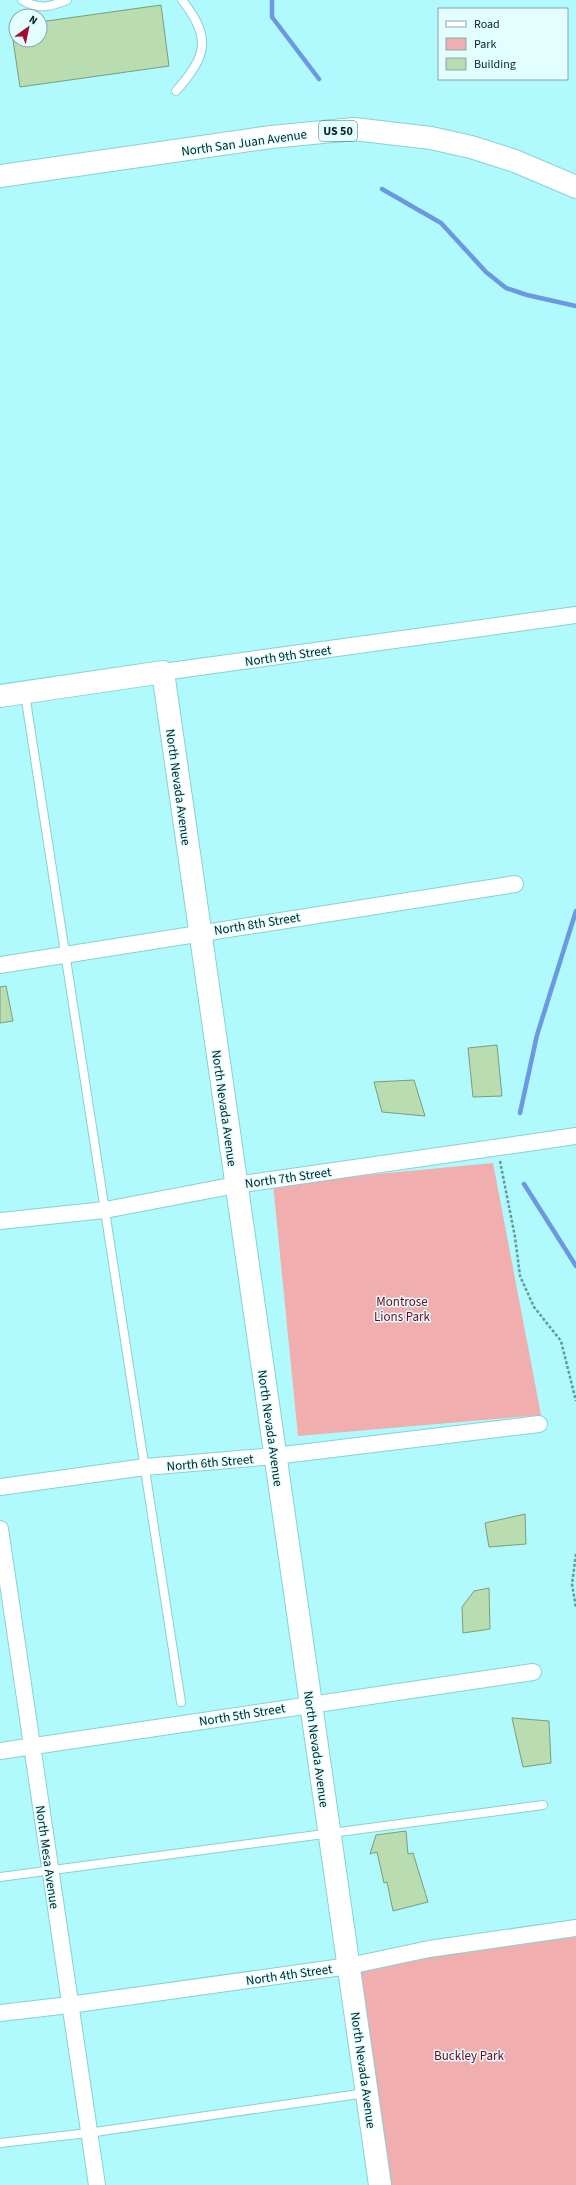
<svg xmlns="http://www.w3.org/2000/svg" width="576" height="2185" viewBox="0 0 576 2185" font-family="'Source Sans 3',sans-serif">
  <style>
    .green { fill: #f0afae }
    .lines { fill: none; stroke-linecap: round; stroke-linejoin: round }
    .stream { stroke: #6b98e0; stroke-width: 4.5 }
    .building { fill: #b9ddb0; stroke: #7c9e74 }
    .lane-casing { stroke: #88d0d3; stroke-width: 10 }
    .street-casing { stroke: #88d0d3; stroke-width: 18 }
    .secondary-casing { stroke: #88d0d3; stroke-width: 24 }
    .highway-casing { stroke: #88d0d3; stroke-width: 24 }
    .path { stroke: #649a9d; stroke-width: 2.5; stroke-dasharray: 3 2; stroke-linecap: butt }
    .lane { stroke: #fff; stroke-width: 8 }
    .street { stroke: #fff; stroke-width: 16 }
    .secondary { stroke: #fff; stroke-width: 22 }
    .highway { stroke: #fff; stroke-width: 22 }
    .labels { text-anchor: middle; stroke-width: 3; stroke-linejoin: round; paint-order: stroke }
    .shield { fill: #e2feff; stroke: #476566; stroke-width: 1 }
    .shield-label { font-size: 12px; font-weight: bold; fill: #042325 }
    .street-label { font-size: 13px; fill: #042325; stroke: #e2feff }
    .park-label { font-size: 13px; fill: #7c021d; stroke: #e2feff }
  </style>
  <rect width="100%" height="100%" fill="#b0f9fd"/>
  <path class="green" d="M493 1163 541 1415 298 1436 273 1184Z
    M576 1931V2185H380L349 1966Z"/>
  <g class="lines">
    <path class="stream" d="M272 0V17L319 79
      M382 189 441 223 486 272 506 288 527 295 576 306
      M520 1113 537 1035 576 911
      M524 1184 576 1266"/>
  </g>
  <path class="building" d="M161 5 169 66 20 87 13 40H40V22Z
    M6 986 13 1021 0 1023V987Z
    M497 1045 502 1096 473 1097 468 1048Z
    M414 1080 425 1116 382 1112 374 1082Z
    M525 1514 526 1544 489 1547 485 1523Z
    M489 1588 490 1629 463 1633 462 1607 474 1591Z
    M512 1718 549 1721 551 1763 523 1767Z
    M406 1831 408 1854 413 1853 428 1902 393 1911 387 1882 384 1883 377 1852 370 1854 376 1835Z"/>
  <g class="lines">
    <defs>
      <path id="lane" d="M22 0C39 10 50 7 67 0
        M176 91C207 56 212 38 182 0
        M25 694 181 1702
        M0 1877 543 1805
        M0 2143 88 2133 366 2093"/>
      <path id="street" d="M163 672 576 615
        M0 965 515 884
        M0 1221 105 1210 236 1185 576 1136
        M0 1487 145 1467 275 1456 539 1424
        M0 1529 97 2185
        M0 1751 533 1672
        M0 2013 69 2005 349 1966 429 1949 576 1928"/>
      <path id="secondary" d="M0 696 163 672 380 2185"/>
      <path id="highway" d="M0 176 271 137 354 129 431 138 471 147 515 161 576 187"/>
    </defs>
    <use href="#lane" class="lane-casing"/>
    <use href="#street" class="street-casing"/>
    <use href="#secondary" class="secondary-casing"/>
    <use href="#highway" class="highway-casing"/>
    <path class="path" d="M500 1161 515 1237 520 1276 534 1307 561 1341 576 1401
      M576 1554 572 1584 576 1608"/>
    <use href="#lane" class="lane"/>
    <use href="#street" class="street"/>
    <use href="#secondary" class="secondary"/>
    <use href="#highway" class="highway"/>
  </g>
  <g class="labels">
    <rect class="shield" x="319" y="121" width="38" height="20" rx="3"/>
    <g class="shield-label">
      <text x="338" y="135">US 50</text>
    </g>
    <g class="street-label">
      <text transform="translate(244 142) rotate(-8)" y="5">North San Juan Avenue</text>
      <text transform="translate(288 655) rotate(-8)" y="5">North 9th Street</text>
      <text transform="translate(179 787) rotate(82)" y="5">North Nevada Avenue</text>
      <text transform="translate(257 923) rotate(-9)" y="5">North 8th Street</text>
      <text transform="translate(225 1108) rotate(82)" y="5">North Nevada Avenue</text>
      <text transform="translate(288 1177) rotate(-8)" y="5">North 7th Street</text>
      <text transform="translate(271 1428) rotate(82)" y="5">North Nevada Avenue</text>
      <text transform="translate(210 1462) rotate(-5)" y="5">North 6th Street</text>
      <text transform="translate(242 1714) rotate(-9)" y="5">North 5th Street</text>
      <text transform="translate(317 1749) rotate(82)" y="5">North Nevada Avenue</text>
      <text transform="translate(48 1857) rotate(82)" y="5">North Mesa Avenue</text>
      <text transform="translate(289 1974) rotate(-8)" y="5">North 4th Street</text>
      <text transform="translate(364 2070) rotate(82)" y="5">North Nevada Avenue</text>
    </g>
    <g class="park-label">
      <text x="402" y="1306">Montrose<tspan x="402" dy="15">Lions Park</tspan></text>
      <text x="469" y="2060">Buckley Park</text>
    </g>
  </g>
  <rect x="438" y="8" width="130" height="72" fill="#e2feff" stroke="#89a6a8"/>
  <rect x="446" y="21" width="20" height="6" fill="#ffffff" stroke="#89a6a8"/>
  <text x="474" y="28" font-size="12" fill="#042325">Road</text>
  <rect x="446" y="38" width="20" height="12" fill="#f0afae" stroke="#89a6a8"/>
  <text x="474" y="48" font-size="12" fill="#042325">Park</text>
  <rect x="446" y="58" width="20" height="12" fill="#b9ddb0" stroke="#89a6a8"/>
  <text x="474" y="68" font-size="12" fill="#042325">Building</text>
  <g transform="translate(28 28) rotate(33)"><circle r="19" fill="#e2feff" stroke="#89a6a8"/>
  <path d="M0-3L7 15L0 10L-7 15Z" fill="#a60c2c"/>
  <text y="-6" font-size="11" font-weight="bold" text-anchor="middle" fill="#042325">N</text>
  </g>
</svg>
